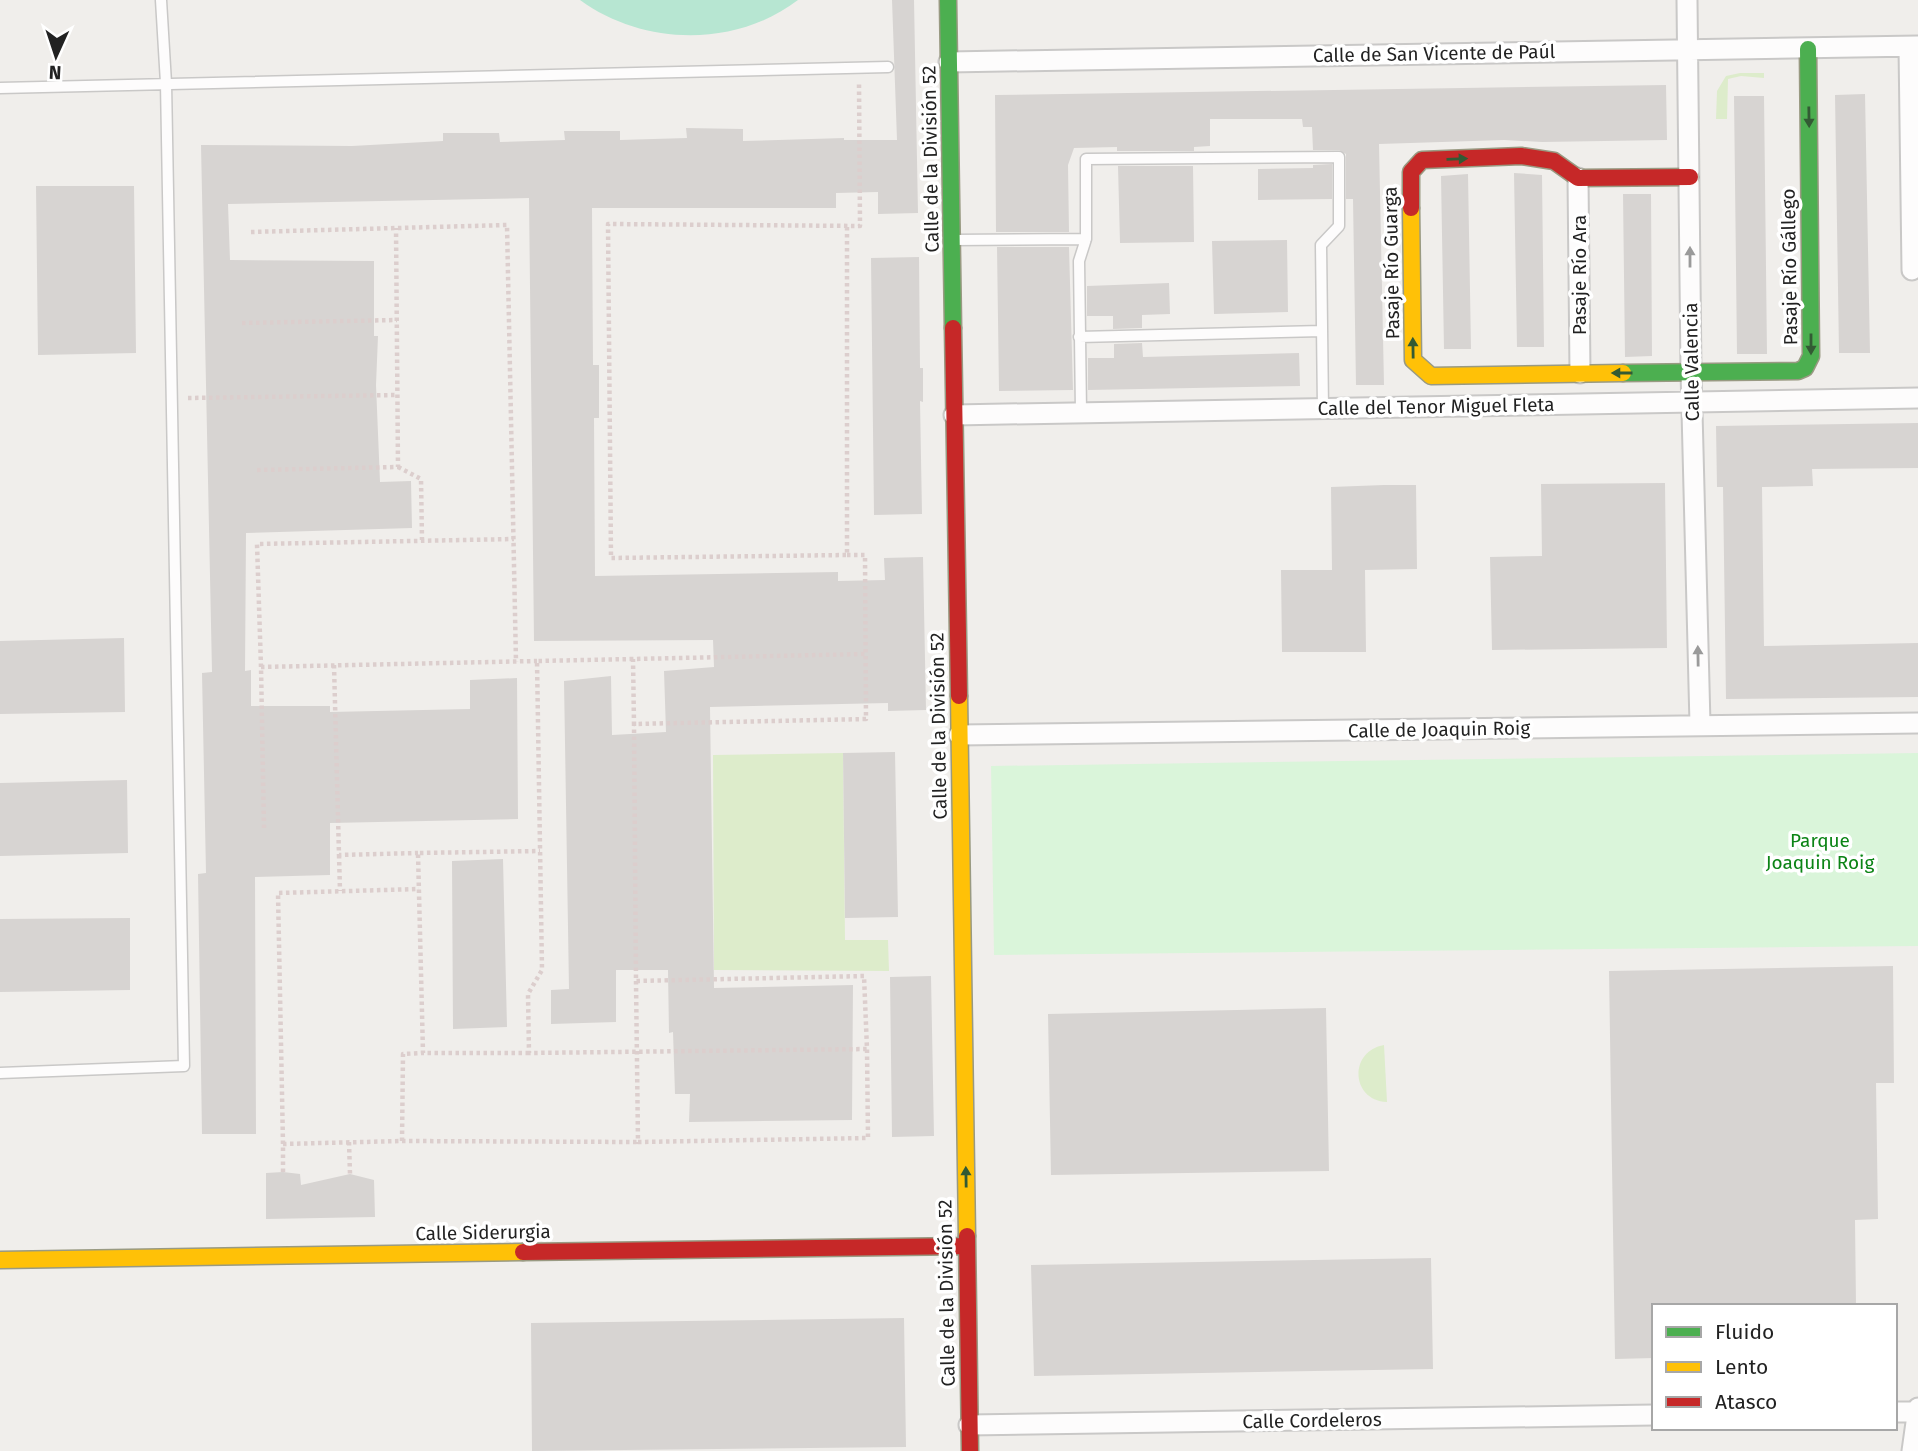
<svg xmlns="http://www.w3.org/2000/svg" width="1918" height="1451" viewBox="0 0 1918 1451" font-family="'Fira Sans',sans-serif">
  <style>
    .grass { fill: #ddeccb }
    .park { fill: #daf5da }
    .pitch { fill: #b7e6d2 }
    .building { fill: #d7d4d2 }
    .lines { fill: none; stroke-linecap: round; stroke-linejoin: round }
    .lane-casing { stroke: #c9c8c7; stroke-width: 13 }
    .street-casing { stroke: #c9c8c7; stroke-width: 23 }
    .fast-casing { stroke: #999a82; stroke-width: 19 }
    .slow-casing { stroke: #999a82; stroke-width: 19 }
    .jam-casing { stroke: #999a82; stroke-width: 19 }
    .path { stroke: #dccecd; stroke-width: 4.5; stroke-dasharray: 3.5 3.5; stroke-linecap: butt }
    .lane { stroke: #fdfcfc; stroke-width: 10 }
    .street { stroke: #fdfcfc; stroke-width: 19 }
    .fast { stroke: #4caf50; stroke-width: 16 }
    .slow { stroke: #ffc107; stroke-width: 16 }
    .jam { stroke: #c62828; stroke-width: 16 }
    .oneway { fill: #335a34 }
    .oneway2 { fill: #9a9a9a }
    .labels { text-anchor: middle; stroke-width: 7; stroke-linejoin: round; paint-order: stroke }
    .street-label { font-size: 19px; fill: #222; stroke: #fff }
    .park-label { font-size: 19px; fill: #0c8416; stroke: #fff }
  </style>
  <rect width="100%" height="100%" fill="#f0eeeb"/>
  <path class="grass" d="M1740 73H1764V78L1741 76 1728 79 1727 119H1716L1717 91 1726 76Z
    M843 753 845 940H888L889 971 714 970 713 755Z
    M1384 1045 1387 1102C1350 1100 1349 1051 1384 1045Z"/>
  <path class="park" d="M1918 753V946L994 955 991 766Z"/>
  <path class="pitch" d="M580 0H798C735 48 643 46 580 0Z"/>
  <path class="building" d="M892 0H914L918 213 878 214V192L836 193V208H592L593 365H599V418H594L595 576 838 572V581L885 580 884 558 923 557 926 710 888 711V703L710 707 714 988 853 985 852 1120 689 1122 690 1094H675L673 1032 669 1033 668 970H616V1022L551 1024V990L569 989 564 681 611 676 612 735 666 732 664 671 714 667 713 640 534 641 529 198 228 204 230 260 374 261V336H378L376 385 380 482 411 481 412 528 246 533 245 671 251 670V706H330V712L470 709V680L517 678 518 819 330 823V875L255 877 256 1134H202L198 874 206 873 202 673 212 672 201 145 352 146 443 141V133H499L500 142 565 140 564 131H620V140L687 138 686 128 743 129V141L844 138V140H897Z
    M1666 85 1667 140 1542 142 1504 140 1379 144 1384 385H1356L1353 199H1346V154L1339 150H1313L1312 127H1303L1302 119H1210V146L1194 147V151H1117V147L1074 148 1068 165 1069 232H996L995 95Z
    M1865 94 1870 353H1839L1835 95Z
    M1734 96H1764L1767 354H1737Z
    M1332 164V199L1258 200V169L1313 168V165Z
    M1118 166H1193L1194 242 1120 243Z
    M1514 173 1542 175 1544 347H1517Z
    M1468 174 1471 349H1444L1441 176Z
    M36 186H134L136 353 38 355Z
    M1623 194H1651L1652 356 1625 357Z
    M1287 240 1288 312 1214 314 1212 241Z
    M997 247H1069L1073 390 999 391Z
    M919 257 920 368H923V402L920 401 922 514 874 515 871 258Z
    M1169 283 1170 314 1142 315V328L1113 329V316H1087V286Z
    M1142 343 1143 357 1299 353 1300 386 1088 390V358H1114V344Z
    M1918 423V468L1812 469 1813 486 1762 487 1764 646 1918 643V697L1726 699 1723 487H1717L1716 426Z
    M1665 483 1667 648 1492 650 1490 557 1542 556 1541 484Z
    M1384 485H1416L1417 569 1365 570 1366 652H1282L1281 570H1332L1331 487Z
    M124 638 125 712 0 714V641Z
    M895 752 898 917 845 918 843 753Z
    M127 780 128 853 0 856V783Z
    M503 859 507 1027 453 1029 452 861Z
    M130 918V990L0 992V919Z
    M1893 966 1894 1083H1876L1878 1219 1855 1220 1856 1306H1654V1358L1615 1359 1609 971Z
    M931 976 934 1136 892 1137 890 977Z
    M1326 1008 1329 1171 1051 1175 1048 1014Z
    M283 1172 300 1174 301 1185 350 1174 374 1180 375 1217 266 1219V1173Z
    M1431 1258 1433 1369 1034 1376 1031 1265Z
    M904 1318 906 1447 532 1451 531 1323Z"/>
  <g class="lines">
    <defs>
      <path id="lane" d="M0 88 888 67
        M953 240 1086 239
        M1079 337 1322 331
        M1081 412 1079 261 1086 239V159L1339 157V226L1321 245 1323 408
        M0 1073 184 1066 166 83 161 0"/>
      <path id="street" d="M1687 0 1691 372 1700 724
        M1909 47 1912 270
        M949 62 1918 46
        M1578 178 1580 373
        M954 415 1918 398
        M959 735 1918 723
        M1895 1412H1917
        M969 1425 1654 1415
        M1912 1451 1918 1408"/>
      <path id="fast" d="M948 0 953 328
        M1623 373 1798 371 1805 368 1811 356 1808 49"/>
      <path id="slow" d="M1411 208 1413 360 1431 376 1623 373
        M959 696 967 1236
        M0 1260 523 1252"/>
      <path id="jam" d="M1411 208V172L1422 160 1521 156 1554 161 1578 178 1690 177
        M953 328 959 696
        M967 1236 970 1451
        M523 1252 967 1246"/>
    </defs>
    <use href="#lane" class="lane-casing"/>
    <use href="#street" class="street-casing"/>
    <use href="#fast" class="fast-casing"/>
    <use href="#slow" class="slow-casing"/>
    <use href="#jam" class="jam-casing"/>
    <path class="path" d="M847 227V555L611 558 608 224 860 226 859 83
      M251 232 507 225 516 662
      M242 323 397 320
      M188 398 397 395
      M398 467 421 479 422 540
      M257 470 398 467 396 228
      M847 555H865L866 719 634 724 633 659 866 654
      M633 659 537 661 542 970 528 994 529 1053 867 1049 864 976 636 981 634 724
      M334 665 339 855 418 853
      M261 667 257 544 514 539
      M264 828 261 667 537 661
      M339 855 340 891
      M636 981 638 1142 868 1138 867 1049
      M529 1053H423L418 853 540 851
      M402 1141 638 1142
      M349 1142 350 1174
      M283 1144 278 893 419 889
      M283 1172V1144L402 1141 403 1054 423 1053"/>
    <use href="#lane" class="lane"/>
    <use href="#street" class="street"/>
    <use href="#fast" class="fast"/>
    <use href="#slow" class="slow"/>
    <use href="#jam" class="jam"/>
  </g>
  <defs><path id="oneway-solid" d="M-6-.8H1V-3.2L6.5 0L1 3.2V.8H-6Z" transform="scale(1.75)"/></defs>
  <g class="oneway">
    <use href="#oneway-solid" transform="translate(1809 117) rotate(89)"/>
    <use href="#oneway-solid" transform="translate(1457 159) rotate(-2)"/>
    <use href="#oneway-solid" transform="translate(1811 344) rotate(90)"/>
    <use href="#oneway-solid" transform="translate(1413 348) rotate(-91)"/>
    <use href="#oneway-solid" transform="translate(1622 373) rotate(180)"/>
    <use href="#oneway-solid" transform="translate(966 1177) rotate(-91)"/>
  </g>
  <g class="oneway2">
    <use href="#oneway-solid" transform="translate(1690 257) rotate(-90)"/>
    <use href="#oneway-solid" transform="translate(1698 656) rotate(-91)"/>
  </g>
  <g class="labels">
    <g class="street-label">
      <text transform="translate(1434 53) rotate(-1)" y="7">Calle de San Vicente de Paúl</text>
      <text transform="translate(930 159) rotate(-91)" y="7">Calle de la División 52</text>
      <text transform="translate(1391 263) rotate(-91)" y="7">Pasaje Río Guarga</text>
      <text transform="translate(1789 267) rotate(-91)" y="7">Pasaje Río Gállego</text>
      <text transform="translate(1579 275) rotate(-90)" y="7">Pasaje Río Ara</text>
      <text transform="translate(1691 362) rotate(-91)" y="7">Calle Valencia</text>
      <text transform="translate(1436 406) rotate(-1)" y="7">Calle del Tenor Miguel Fleta</text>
      <text transform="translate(938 726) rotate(-91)" y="7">Calle de la División 52</text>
      <text transform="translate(1439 729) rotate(-1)" y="7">Calle de Joaquin Roig</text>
      <text transform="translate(483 1232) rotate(-1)" y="7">Calle Siderurgia</text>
      <text transform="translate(946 1293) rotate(-91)" y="7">Calle de la División 52</text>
      <text transform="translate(1312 1420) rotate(-1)" y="7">Calle Cordeleros</text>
    </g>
    <g class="park-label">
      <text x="1820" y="847">Parque<tspan x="1820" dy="22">Joaquin Roig</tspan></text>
    </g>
  </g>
  <rect x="1652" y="1304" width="245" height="126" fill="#ffffff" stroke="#a7a7a7" stroke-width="2"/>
  <rect x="1666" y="1327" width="35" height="10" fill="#4caf50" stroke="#a7a7a7" stroke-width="2"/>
  <text x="1715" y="1339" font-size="21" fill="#222222">Fluido</text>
  <rect x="1666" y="1362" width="35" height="10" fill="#ffc107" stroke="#a7a7a7" stroke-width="2"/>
  <text x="1715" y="1374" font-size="21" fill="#222222">Lento</text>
  <rect x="1666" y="1397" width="35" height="10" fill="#c62828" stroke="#a7a7a7" stroke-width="2"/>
  <text x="1715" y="1409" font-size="21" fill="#222222">Atasco</text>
  <g transform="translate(56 56) rotate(183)" stroke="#ffffff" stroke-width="5" paint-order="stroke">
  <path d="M0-5L12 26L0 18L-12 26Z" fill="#222222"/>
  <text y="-10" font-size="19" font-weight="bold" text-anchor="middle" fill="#222222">N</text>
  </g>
</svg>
